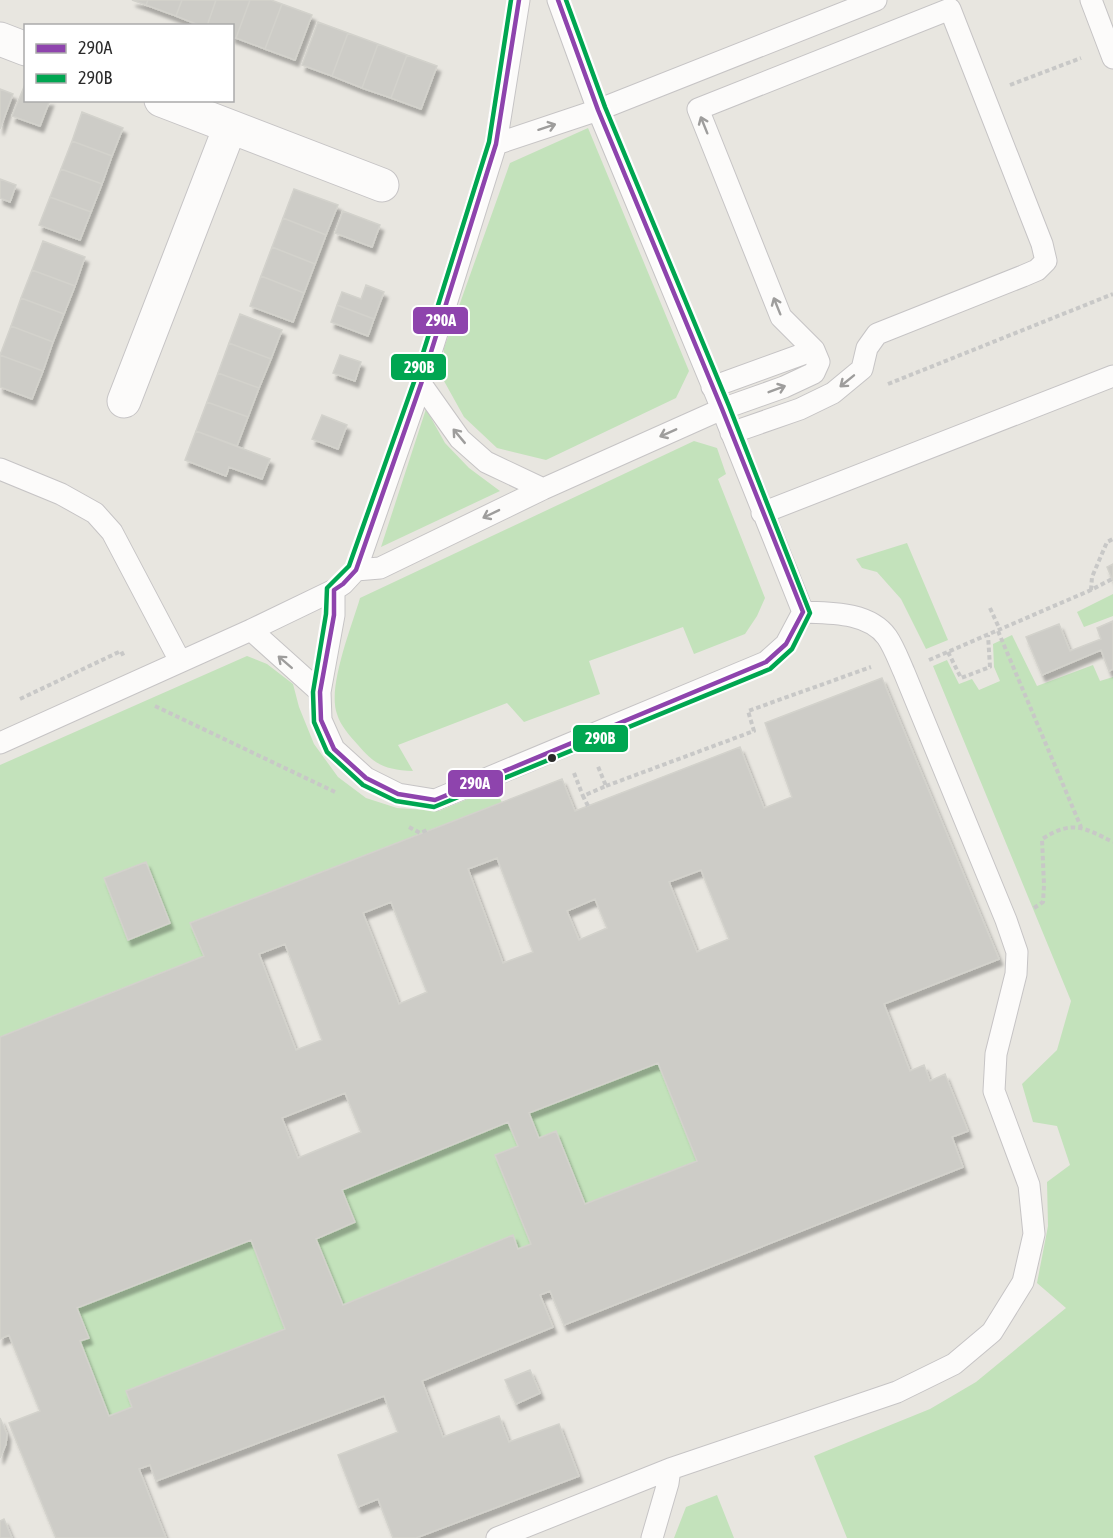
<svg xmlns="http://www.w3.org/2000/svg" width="1113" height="1538" viewBox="0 0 1113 1538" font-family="'Asap Condensed',sans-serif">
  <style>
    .green { fill: #c3e2bb }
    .building { fill: #cdccc7; stroke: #d3d2cc; stroke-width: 1.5; fill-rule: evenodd; filter: url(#shadow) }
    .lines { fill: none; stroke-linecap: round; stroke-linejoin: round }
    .service-casing { stroke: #c6c4c5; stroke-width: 23 }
    .minor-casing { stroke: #c6c4c5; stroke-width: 35 }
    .path { stroke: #c8c8c7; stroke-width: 4; stroke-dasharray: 4.5 3; stroke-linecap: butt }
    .service { stroke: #fcfbfa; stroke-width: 21 }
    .minor { stroke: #fcfbfa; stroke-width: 33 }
    .bus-1-casing { stroke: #fff; stroke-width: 9 }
    .bus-2-casing { stroke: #fff; stroke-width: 9 }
    .bus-1 { stroke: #8e44ad; stroke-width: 4.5 }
    .bus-2 { stroke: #00a651; stroke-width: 4.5 }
    .oneway { stroke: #9e9d9c }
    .bus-dot { fill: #2a2a2a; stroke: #fff; stroke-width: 2 }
    .line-badge { stroke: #fff; stroke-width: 2 }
    .badge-label { font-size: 16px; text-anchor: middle; font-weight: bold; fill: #fff }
  </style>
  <defs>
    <filter id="shadow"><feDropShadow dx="3.5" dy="6" stdDeviation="1.5" flood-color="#0004"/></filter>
  </defs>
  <rect width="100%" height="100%" fill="#e8e6e0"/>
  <path class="green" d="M588 128 689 371 676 398 546 460 497 448 464 417 444 381V348L510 163Z
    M426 409 445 443 469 468 500 491 381 547Z
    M694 441 717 448 726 474 718 479 765 598 757 616 745 634 694 654 683 627 589 661 600 694 524 722 507 703 398 745 413 771C386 770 375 765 358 745 350 736 340 725 337 714 327 687 352 626 360 598Z
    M907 543 948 640 926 649 901 599 877 572 862 568 856 559Z
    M1113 594V616L1084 627 1077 612Z
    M1012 635 1037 686 1093 665 1100 681 1113 677V1538H847L814 1456 930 1409 976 1382 1066 1308 1037 1283 1048 1226 1047 1182 1070 1165 1057 1126 1033 1122 1022 1084 1057 1050 1071 1001 933 666 947 660 959 684 972 679 979 690 1000 681 994 667 993 644Z
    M247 656 267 664 293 684 299 707 314 744 338 777 366 798 397 808 439 811 494 788 504 806 209 961 0 1044V765Z
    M658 1063 697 1161 585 1204 556 1132 539 1138 529 1113Z
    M508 1122 518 1146 495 1156 531 1244 518 1249 513 1235 343 1305 316 1239 355 1222 342 1190Z
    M251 1240 285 1329 126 1391 132 1407 109 1416 80 1341 88 1338 77 1308Z
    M717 1495 734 1538H674L686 1507Z"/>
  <path class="building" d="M132 0H148L146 5Z
    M148 0H182L176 16 146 5Z
    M182 0H216L207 26H201L176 16Z
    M216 0H250L236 38 232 37V26H207Z
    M250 0H271L282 4 265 49 236 38Z
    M282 4 312 15 295 60 265 49Z
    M318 22 348 33 332 76 302 65Z
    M348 33 378 44 362 88 332 76Z
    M378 44 407 55 391 98 362 88Z
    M407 55 437 66 421 109 391 98Z
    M26 82V100H50L40 126 12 116Z
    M0 89 13 94 0 129Z
    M82 112 123 128 112 156 72 141Z
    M72 141 112 156 102 184 61 169Z
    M61 169 102 184 91 212 50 197Z
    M0 179 16 185 10 202 0 198Z
    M294 189 338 205 326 235 283 218Z
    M50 197 91 212 80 240 39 225Z
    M343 211 380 225 372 247 335 233Z
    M283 218 326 235 315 264 272 247Z
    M43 241 85 257 75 286 32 270Z
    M272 247 315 264 304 293 261 276Z
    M32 270 75 286 64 314 21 298Z
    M261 276 304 293 293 322 250 306Z
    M366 285 384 292 374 319 337 305 342 292 361 299Z
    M21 298 64 314 53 342 11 326Z
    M337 305 374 319 368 336 331 322Z
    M240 314 282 330 271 359 229 343Z
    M11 326 53 342 43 371 0 355Z
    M229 343 271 359 259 388 218 373Z
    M0 355 43 371 32 399 0 387Z
    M340 355 361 362 355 381 333 373Z
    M218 373 259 388 248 417 207 402Z
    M207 402 248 417 237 446 196 431Z
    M322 415 347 425 338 449 312 439Z
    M196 431 270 459 262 479 229 467 226 476 185 460Z
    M1113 564V581L1107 567Z
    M1113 621V669L1109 671 1101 650 1042 675 1026 637 1059 624 1070 651 1101 639 1097 628Z
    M882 678 999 959 884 1004 910 1071 924 1065 930 1081 945 1074 968 1131 952 1137 963 1167 564 1325 550 1291 540 1295 553 1327 422 1381 443 1437 499 1416 509 1442 559 1424 579 1476 416 1538H393L378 1499 358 1507 338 1455 398 1432 384 1396 156 1481 150 1465 139 1469 166 1538H56L9 1423 40 1411 9 1335 0 1339V1037L204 956 190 923 562 779 575 811 740 747 764 808 792 797 765 723ZM497 858 533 952 503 963 468 869ZM701 870 729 939 697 952 669 882ZM595 899 607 928 579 940 567 911ZM391 902 427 992 399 1004 363 913ZM285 944 322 1040 296 1050 259 954ZM658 1063 697 1161 585 1204 556 1131 539 1138 529 1113ZM345 1093 361 1132 298 1158 282 1118ZM508 1122 518 1146 495 1155 531 1244 518 1249 513 1235 343 1305 316 1239 355 1222 342 1190ZM251 1240 285 1329 126 1391 132 1407 109 1416 80 1341 89 1338 77 1308Z
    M146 862 170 923 128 940 104 878Z
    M530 1370 540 1393 516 1404 505 1380Z
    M0 1418 7 1434 6 1444 0 1458Z
    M4 1519 12 1538H0V1521Z"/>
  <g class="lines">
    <defs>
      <path id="service" d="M1091 0 1113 58
        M496 144 598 110 876 0
        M421 384 460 439 486 462 543 489
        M712 387 814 350
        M0 469 61 494 95 513 112 532 180 661
        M762 513 1113 376
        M356 570 380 568 543 489 722 409 784 387 814 373 819 362 814 350 781 317 698 109 950 9 1042 244 1046 261 1037 270 1023 276 877 334 867 348 862 369 833 393 800 409 731 433
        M334 590V615L320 692 321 720 334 749 366 778 398 794 435 800 766 662 786 644 803 612 722 409 598 110 558 0
        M251 630 320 692
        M0 743 251 630 334 590 343 584 356 570 421 384 496 144 519 0
        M497 1538 670 1469 897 1392 954 1364 992 1332 1023 1282 1034 1234 1029 1185 994 1091 996 1054 1016 974 1017 952 1006 920 904 672C899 661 894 647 887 637 869 612 831 613 803 612
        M652 1538 668 1483 670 1469"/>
      <path id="minor" d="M0 39 26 49
        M161 100 382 185
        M124 401 230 127"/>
    </defs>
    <use href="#service" class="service-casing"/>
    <use href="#minor" class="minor-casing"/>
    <path class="path" d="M1010 85 1081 58
      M888 384 1113 294
      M1091 590 1092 577 1107 542 1113 539
      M990 608 1000 630
      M998 631 1081 827
      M948 652 961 678 990 667 988 635
      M929 660 1091 590 1112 579
      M20 699 121 651 124 657
      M155 706 335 792
      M574 773 583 796
      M606 786 754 731 748 711 871 667
      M588 806 583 796 606 786 597 764
      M409 827 420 833 427 830
      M1034 908 1043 902 1044 885 1042 839C1072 820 1083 827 1113 842"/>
    <use href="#service" class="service"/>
    <use href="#minor" class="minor"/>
    <defs>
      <path id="bus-1" d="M519 0 496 144 421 384 356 570 343 584 334 590V615L320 692 321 720 334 749 366 778 398 794 435 800 766 662 786 644 803 612 722 409 598 110 558 0"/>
      <path id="bus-2" d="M511 0 489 142 414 382 349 566 327 588 326 614 313 692 314 722 327 752 363 785 396 801 434 807 770 669 792 649 810 613 729 406 605 107 566 0"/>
    </defs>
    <use href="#bus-1" class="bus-1-casing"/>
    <use href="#bus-2" class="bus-2-casing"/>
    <use href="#bus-1" class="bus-1"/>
    <use href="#bus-2" class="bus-2"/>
  </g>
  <defs><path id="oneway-shaft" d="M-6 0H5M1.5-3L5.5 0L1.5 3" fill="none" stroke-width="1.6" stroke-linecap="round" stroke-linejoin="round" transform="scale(1.5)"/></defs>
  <g class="oneway">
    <use href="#oneway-shaft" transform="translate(704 125) rotate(-112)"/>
    <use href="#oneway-shaft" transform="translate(547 127) rotate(-18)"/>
    <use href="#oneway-shaft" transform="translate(777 306) rotate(-112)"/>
    <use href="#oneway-shaft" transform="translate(847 381) rotate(141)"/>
    <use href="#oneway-shaft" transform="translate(777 389) rotate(-21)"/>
    <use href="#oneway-shaft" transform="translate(668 433) rotate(156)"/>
    <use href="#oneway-shaft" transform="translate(459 436) rotate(-130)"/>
    <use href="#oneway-shaft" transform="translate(491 514) rotate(154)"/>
    <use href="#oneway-shaft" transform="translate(285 662) rotate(-139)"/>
  </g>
  <circle class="bus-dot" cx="552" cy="758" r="5"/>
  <g class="line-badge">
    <rect x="412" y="306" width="57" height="29" rx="6" fill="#8e44ad"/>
    <rect x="390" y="353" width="57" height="28" rx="6" fill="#00a651"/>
    <rect x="572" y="724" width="57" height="29" rx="6" fill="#00a651"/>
    <rect x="447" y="769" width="57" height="29" rx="6" fill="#8e44ad"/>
  </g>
  <g class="badge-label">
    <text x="441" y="326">290A</text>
    <text x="419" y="373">290B</text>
    <text x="600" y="744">290B</text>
    <text x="475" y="789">290A</text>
  </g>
  <rect x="24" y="24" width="210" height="78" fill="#ffffff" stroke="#aaaaaa" stroke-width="1.5"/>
  <rect x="36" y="44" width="30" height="9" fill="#8e44ad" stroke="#aaaaaa" stroke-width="1.5"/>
  <text x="78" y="54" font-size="18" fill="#2a2a2a">290A</text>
  <rect x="36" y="74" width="30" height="9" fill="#00a651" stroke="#aaaaaa" stroke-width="1.5"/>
  <text x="78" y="84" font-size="18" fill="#2a2a2a">290B</text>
</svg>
